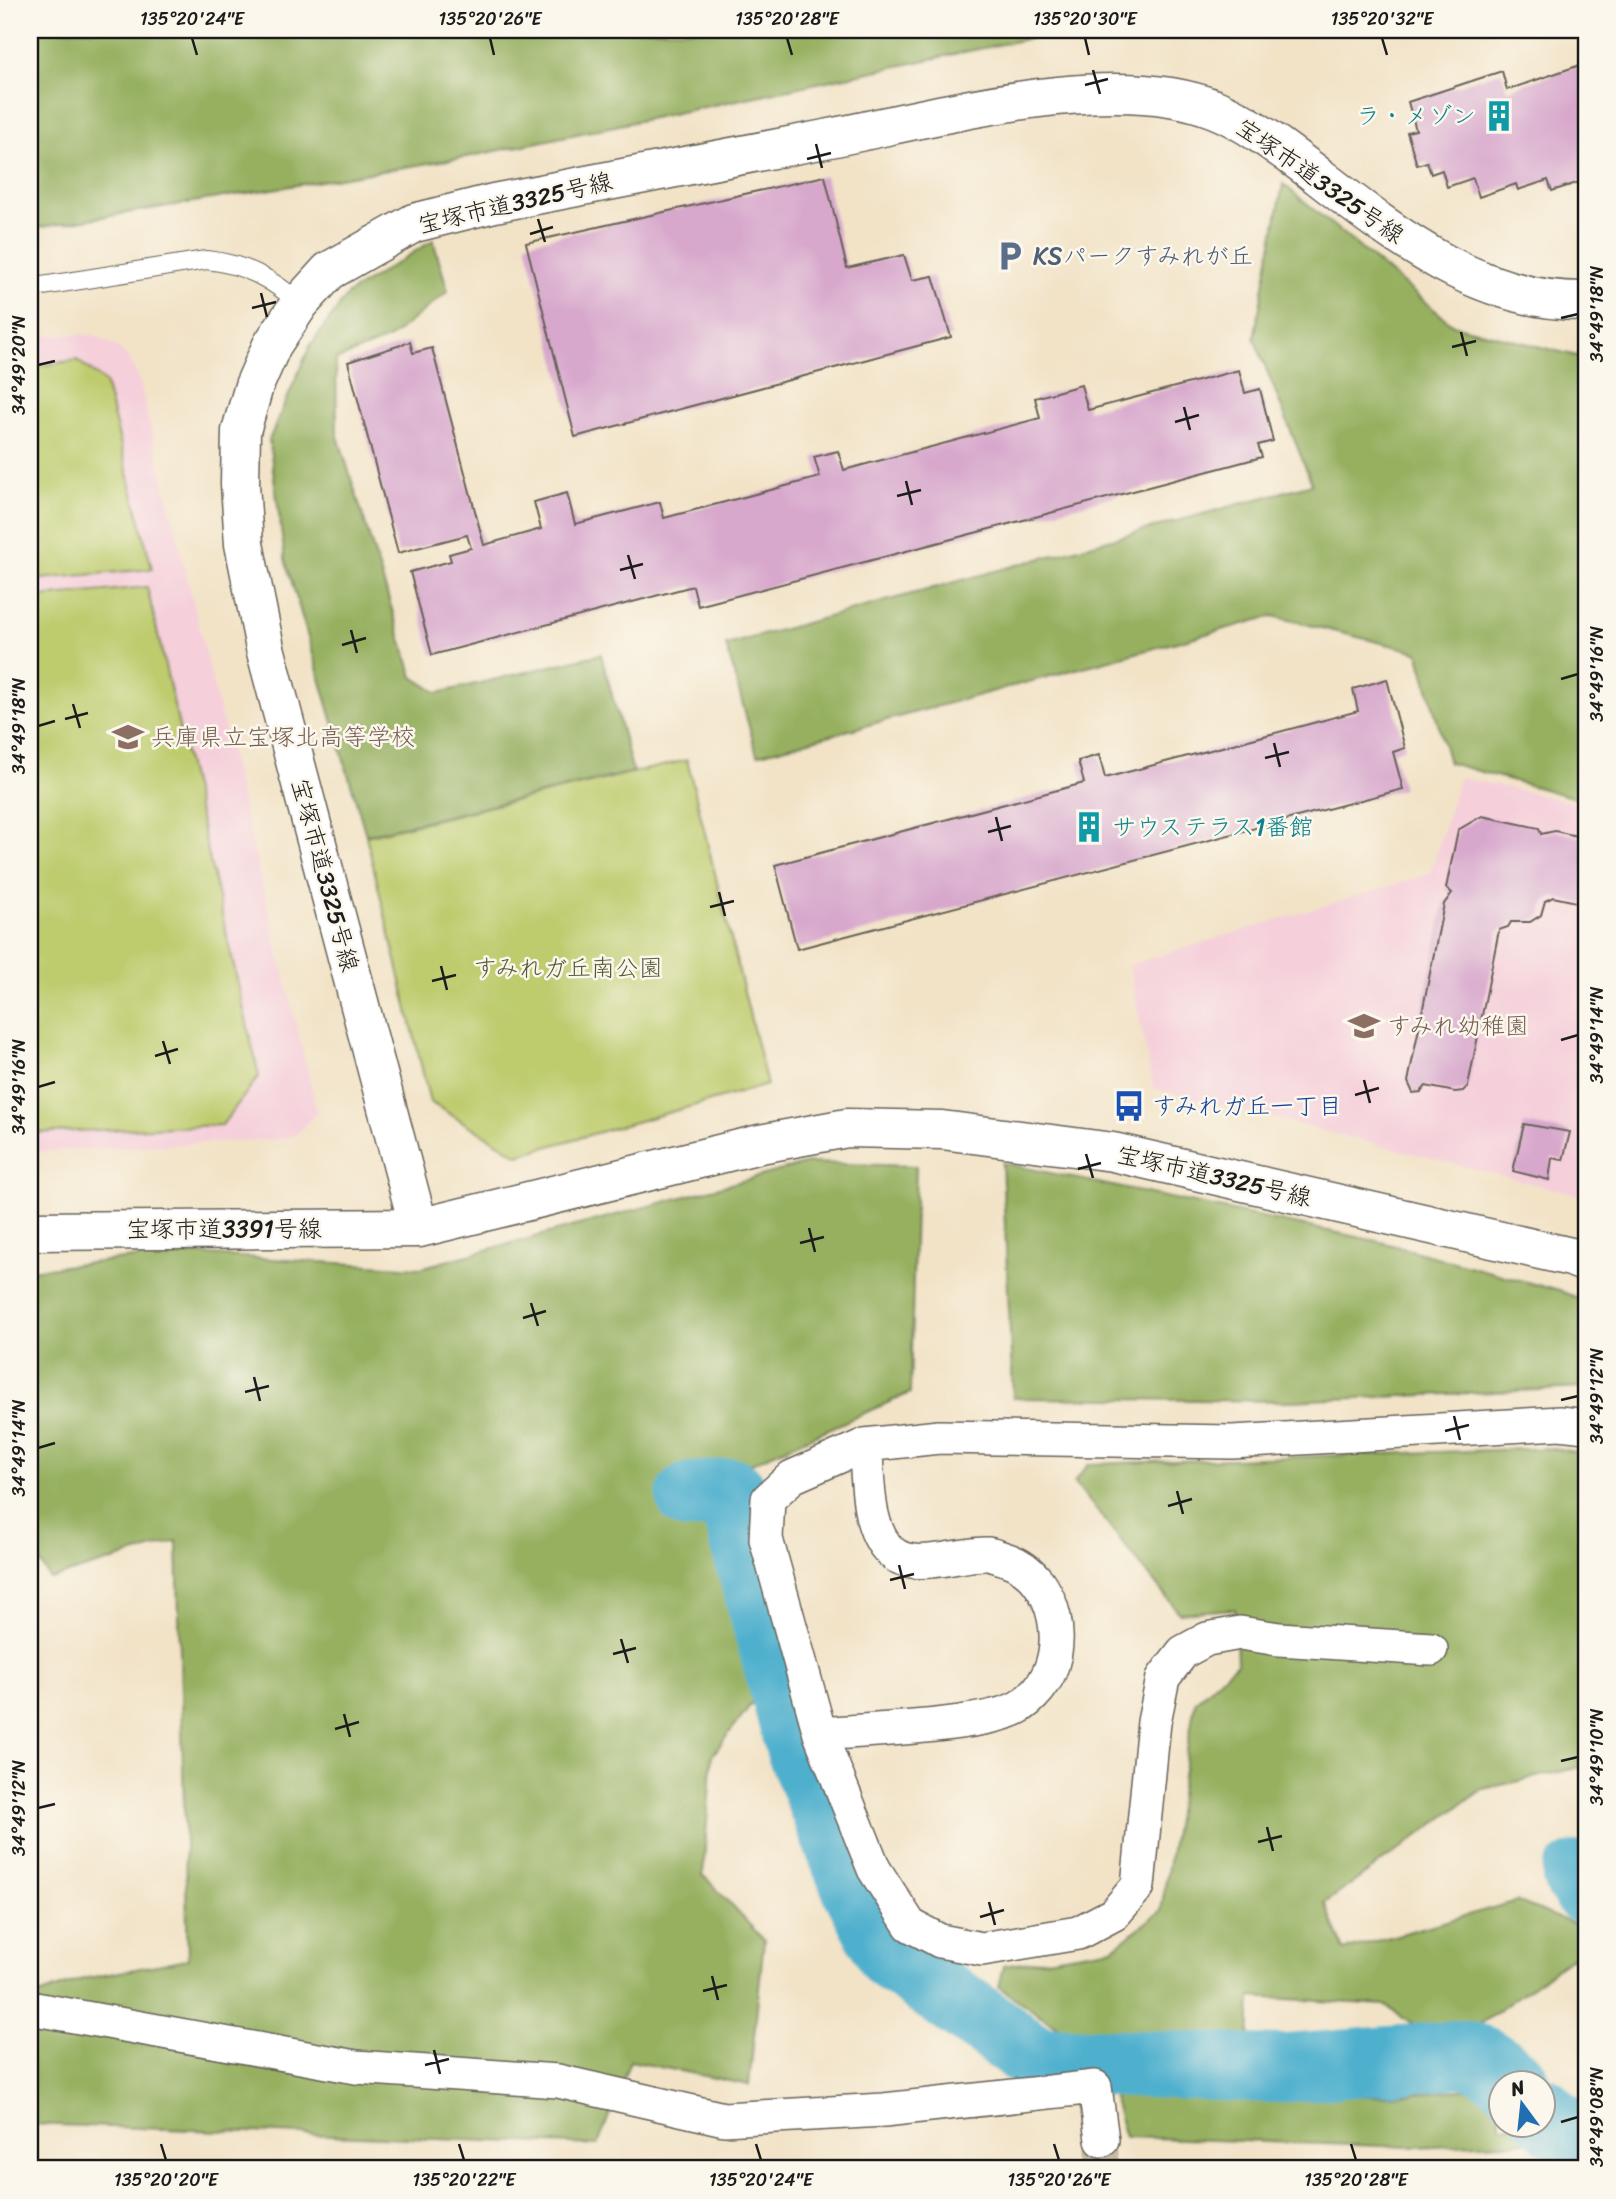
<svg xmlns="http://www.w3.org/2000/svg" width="1616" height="2199" viewBox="0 0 1616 2199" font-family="Sriracha,'Klee One',sans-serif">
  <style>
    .built { fill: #f5cfda }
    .green { fill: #becc6e; stroke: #6d7445; stroke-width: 2 }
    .forest { fill: #96b061; stroke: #59663e; stroke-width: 2 }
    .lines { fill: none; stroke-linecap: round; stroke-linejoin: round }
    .river { stroke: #4fb0ce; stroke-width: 68 }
    .building { fill: #d7a7cc }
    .minor-tunnel { stroke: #c7bba5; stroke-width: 33; stroke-dasharray: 33 17; stroke-linecap: butt }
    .service-casing { stroke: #676258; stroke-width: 20 }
    .minor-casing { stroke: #676258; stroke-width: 36 }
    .tertiary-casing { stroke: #676258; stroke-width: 41 }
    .service { stroke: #fff; stroke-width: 18 }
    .minor { stroke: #fff; stroke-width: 33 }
    .tertiary { stroke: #fff; stroke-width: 38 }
    .ticks { fill: none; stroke: #1c1c1c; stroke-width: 2.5 }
    .labels { text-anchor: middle; stroke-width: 5; stroke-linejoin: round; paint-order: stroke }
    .culture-label { font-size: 24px; fill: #0d838f; stroke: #fbf7ec; text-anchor: end }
    .street-label { font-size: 24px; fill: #1c1c1c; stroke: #fbf7ec }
    .service-label { font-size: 24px; fill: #4e5e75; stroke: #fbf7ec; text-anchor: start }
    .education-label { font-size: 24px; fill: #785e54; stroke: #fbf7ec; text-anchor: start }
    .park-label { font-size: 24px; fill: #555a39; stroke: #fbf7ec }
    .transit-label { font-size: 24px; fill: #164399; stroke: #fbf7ec; text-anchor: start }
    .neatline { fill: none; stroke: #1c1c1c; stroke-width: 2.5 }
    .ticks-label { font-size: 18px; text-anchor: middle; fill: #1c1c1c }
  </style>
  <rect width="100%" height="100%" fill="#fbf7ec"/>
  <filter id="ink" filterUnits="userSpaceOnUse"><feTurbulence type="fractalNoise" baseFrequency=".0143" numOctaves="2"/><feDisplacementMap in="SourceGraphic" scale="14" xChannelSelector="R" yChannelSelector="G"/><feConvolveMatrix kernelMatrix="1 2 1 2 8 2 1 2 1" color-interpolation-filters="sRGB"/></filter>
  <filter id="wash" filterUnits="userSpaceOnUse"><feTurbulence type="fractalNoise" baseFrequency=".00686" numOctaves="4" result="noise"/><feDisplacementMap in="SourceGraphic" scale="28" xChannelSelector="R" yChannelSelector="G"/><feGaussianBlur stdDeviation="1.57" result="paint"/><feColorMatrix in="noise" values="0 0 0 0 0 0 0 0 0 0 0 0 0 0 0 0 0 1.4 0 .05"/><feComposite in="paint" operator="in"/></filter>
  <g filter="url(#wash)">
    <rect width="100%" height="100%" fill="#f2e3c7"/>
    <path class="built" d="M79 334 94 335 117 347 129 359 138 376 314 1097 316 1113 296 1135 282 1139 30 1152V337Z
      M1459 777 1586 805V1197L1153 1088 1129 965 1430 874Z"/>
    <path class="green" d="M77 360 105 382 152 569 30 580V367Z
      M147 587 259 1076 222 1125 30 1133V598Z
      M687 760 767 1085 518 1155 430 1102 366 836Z"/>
    <path class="forest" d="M30 30H1069L472 156 30 229Z
      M1283 184 1453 325 1577 356 1586 353V801L1449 763 1418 652 1273 616 757 755 726 645 1312 484 1254 338Z
      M433 240 448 291 390 338 336 360 337 433 413 677 438 693 601 654 633 772 366 835 285 559 269 440 310 346 348 294Z
      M808 1163 916 1166 910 1393 747 1465 723 1536 760 1692 712 1756 703 1875 764 1940 749 2085 630 2061 598 2145 30 2124V1998L83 1979 188 1959 177 1541 50 1579 30 1546V1270L176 1253 420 1268Z
      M1002 1163 1381 1242 1563 1292 1586 1302V1388L1289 1401 1013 1398Z
      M1554 1448 1586 1454V1766L1483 1789 1325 1903 1344 1950 1517 1901 1586 1929V1947L1446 2049 1385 2005 1251 1997 1248 2065 1300 2092 1374 2096 1491 2088 1500 2092V2126H1542L1543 2109 1586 2128V2139L1412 2147 1125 2137 1101 2057 999 1987 1004 1966 1113 1948 1161 1911 1195 1702 1237 1663 1235 1609 1179 1613 1074 1482 1089 1464Z"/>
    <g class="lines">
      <path class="river" d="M690 1496 733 1492 740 1527 799 1747 856 1889 891 1957 1038 2060 1275 2069 1443 2056C1469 2048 1498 2065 1516 2084
        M1576 1876 1586 1891
        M1542 2110 1554 2122 1586 2140"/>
    </g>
    <g id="blocks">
      <path class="building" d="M1586 63V180L1552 191 1548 180 1518 190 1516 184 1479 197 1473 178 1447 187 1442 170 1431 174 1427 162 1417 165 1407 132 1416 130 1408 102 1502 71 1507 90Z
        M825 176 847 268 904 255 912 280 933 276 951 337 575 437 526 243Z
        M410 342 413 353 432 348 484 545 541 529 534 502 567 493 575 524 660 502 664 518 820 477 814 457 838 451 844 470 1040 418 1035 398 1081 385 1088 410 1239 370 1245 393 1260 389 1273 441 1258 445 1262 457 698 606 693 586 432 655 410 572 451 561 449 554 471 548 467 535 398 553 348 362Z
        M1387 679 1405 748 1393 752 1403 789 797 949 775 865 1084 783 1078 761 1099 755 1105 778 1358 711 1353 689Z
        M1482 816 1539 828 1541 834 1555 831 1586 838V904L1553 897 1545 901 1541 915 1530 922H1511L1508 927 1499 930 1468 1086 1463 1091 1455 1092 1426 1086 1421 1092 1413 1093 1408 1082 1444 904 1452 893 1446 888 1458 830Z
        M1524 1124 1570 1132 1563 1160 1552 1158 1549 1180 1513 1171Z"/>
    </g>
  </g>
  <g filter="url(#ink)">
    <use href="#blocks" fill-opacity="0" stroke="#676258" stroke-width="2"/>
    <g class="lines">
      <path class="minor-tunnel" d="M1102 2140V2169"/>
      <defs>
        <path id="service" d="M30 288 206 260C245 264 270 278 300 303"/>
        <path id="minor" d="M1431 1649 1279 1639 1240 1633 1207 1639 1183 1652 1163 1678 1154 1722 1138 1886 1114 1914 1078 1933 982 1949 940 1941 910 1925 874 1869 820 1734 766 1539 768 1499 792 1477 865 1445 939 1437 1232 1442 1560 1423 1586 1426
          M820 1734C864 1730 986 1726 1019 1707 1026 1703 1034 1695 1039 1689 1071 1651 1057 1577 1008 1560 1002 1558 994 1555 988 1554 960 1552 913 1574 890 1551 865 1526 869 1478 865 1445
          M30 2008 356 2067 558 2081 724 2119 884 2110 1095 2087 1102 2140"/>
        <path id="tertiary" d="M1586 301C1479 303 1393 234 1313 172 1285 151 1248 122 1215 109 1112 67 933 118 825 139 715 160 604 182 494 203L414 223 329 271 300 303 272 345 254 386 241 431 240 484 244 544 265 648 419 1228 760 1144 847 1128 942 1130 1113 1152 1571 1257 1586 1263
          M30 1231 419 1228"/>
      </defs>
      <use href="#service" class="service-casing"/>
      <use href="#minor" class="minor-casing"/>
      <use href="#tertiary" class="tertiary-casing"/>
      <use href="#service" class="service"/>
      <use href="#minor" class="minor"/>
      <use href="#tertiary" class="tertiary"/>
    </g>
  </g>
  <path class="ticks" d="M192 38 197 55M490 38 494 55M787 38 792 55M1085 38 1089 55M1382 38 1387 55M1093 70 1100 94M1085 85 1108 79M816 144 822 168M807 159 831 153M538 219 545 242M530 234 553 227M261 293 267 317M252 308 276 302M1561 318 1578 314M1461 332 1467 356M1452 347 1476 341M38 365 55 361M1184 407 1190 430M1175 422 1199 415M906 481 912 505M897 496 921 490M628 555 635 579M620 570 643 564M351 630 357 653M342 645 366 638M1561 679 1578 674M73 704 80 728M65 719 88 713M38 726 55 721M1274 743 1280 767M1265 758 1289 752M996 817 1002 841M988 832 1011 826M719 892 725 916M710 907 734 901M441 966 447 990M432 981 456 975M1561 1040 1578 1035M163 1041 170 1064M155 1056 178 1049M1364 1080 1370 1103M38 1087 55 1082M1355 1095 1379 1088M1086 1154 1093 1178M1078 1169 1101 1163M809 1228 815 1252M800 1243 824 1237M531 1303 538 1326M523 1318 546 1311M254 1377 260 1401M245 1392 269 1386M1561 1400 1578 1396M1454 1416 1460 1440M1445 1431 1469 1425M38 1448 55 1443M1177 1491 1183 1514M1168 1506 1192 1499M899 1565 905 1589M890 1580 914 1574M621 1639 628 1663M613 1654 636 1648M344 1714 350 1737M335 1729 359 1722M1561 1761 1578 1757M38 1808 55 1804M1267 1827 1273 1851M1258 1842 1282 1836M989 1902 995 1925M980 1917 1004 1910M712 1976 718 2000M703 1991 727 1985M434 2050 440 2074M425 2065 449 2059M1561 2122 1578 2117M161 2144 166 2160M459 2144 464 2160M756 2144 761 2160M1054 2144 1059 2160M1351 2144 1356 2160"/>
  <defs>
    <symbol id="building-bare" viewBox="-9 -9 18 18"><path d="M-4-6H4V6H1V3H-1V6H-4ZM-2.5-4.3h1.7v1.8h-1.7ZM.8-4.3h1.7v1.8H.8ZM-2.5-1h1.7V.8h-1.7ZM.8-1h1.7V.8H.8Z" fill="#0f9aa8" stroke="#fbf7ec" stroke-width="2.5" paint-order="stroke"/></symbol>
    <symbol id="parking-bare" viewBox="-9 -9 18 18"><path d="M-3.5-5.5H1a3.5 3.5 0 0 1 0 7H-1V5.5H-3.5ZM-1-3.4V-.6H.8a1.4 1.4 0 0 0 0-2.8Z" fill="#5c6f8a" stroke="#fbf7ec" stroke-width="2.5" paint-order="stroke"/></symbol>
    <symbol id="school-bare" viewBox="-9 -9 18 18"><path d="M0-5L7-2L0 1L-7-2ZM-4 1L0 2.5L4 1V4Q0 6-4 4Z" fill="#8d6e63" stroke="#fbf7ec" stroke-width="2.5" paint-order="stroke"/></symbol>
    <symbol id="bus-bare" viewBox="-9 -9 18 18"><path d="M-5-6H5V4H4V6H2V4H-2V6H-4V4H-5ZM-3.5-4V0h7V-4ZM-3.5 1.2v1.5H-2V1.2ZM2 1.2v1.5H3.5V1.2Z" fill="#1a4fb4" stroke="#fbf7ec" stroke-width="2.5" paint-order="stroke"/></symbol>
  </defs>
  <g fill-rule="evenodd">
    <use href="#building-bare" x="1477" y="94" width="44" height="44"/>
    <use href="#parking-bare" x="988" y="234" width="44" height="44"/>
    <use href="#school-bare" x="106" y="715" width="44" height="44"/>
    <use href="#building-bare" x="1067" y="805" width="44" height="44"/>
    <use href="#school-bare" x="1342" y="1004" width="44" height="44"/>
    <use href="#bus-bare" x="1107" y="1084" width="44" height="44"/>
  </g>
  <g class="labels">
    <g class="culture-label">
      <text x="1476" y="124">ラ・メゾン</text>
      <text x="1112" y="835" text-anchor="start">サウステラス1番館</text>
    </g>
    <g class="street-label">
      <text transform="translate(1320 181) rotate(35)" y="8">宝塚市道3325号線</text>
      <text transform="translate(515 203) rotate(-13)" y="8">宝塚市道3325号線</text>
      <text transform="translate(325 875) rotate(75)" y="8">宝塚市道3325号線</text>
      <text transform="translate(1214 1176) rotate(13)" y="8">宝塚市道3325号線</text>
      <text x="224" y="1237">宝塚市道3391号線</text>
    </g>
    <g class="service-label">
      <text x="1033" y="264">KSパークすみれが丘</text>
    </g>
    <g class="education-label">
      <text x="151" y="745">兵庫県立宝塚北高等学校</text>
      <text x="1387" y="1034">すみれ幼稚園</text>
    </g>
    <g class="park-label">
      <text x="568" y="976">すみれガ丘南公園</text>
    </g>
    <g class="transit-label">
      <text x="1152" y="1114">すみれガ丘一丁目</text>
    </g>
  </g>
  <rect width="1616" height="2199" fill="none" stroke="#fbf7ec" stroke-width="77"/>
  <g transform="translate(1522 2104) rotate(345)"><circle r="33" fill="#fbf7ec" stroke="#a29f99" stroke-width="2"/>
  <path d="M0-5L12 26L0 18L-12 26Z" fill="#1f6fb2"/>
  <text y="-10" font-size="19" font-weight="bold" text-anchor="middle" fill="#1c1c1c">N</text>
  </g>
  <rect x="38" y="38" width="1540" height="2122" class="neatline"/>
  <g class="ticks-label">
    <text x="192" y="25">135°20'24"E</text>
    <text x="490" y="25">135°20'26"E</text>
    <text x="787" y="25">135°20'28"E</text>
    <text x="1085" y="25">135°20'30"E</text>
    <text x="1382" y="25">135°20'32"E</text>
    <text transform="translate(1597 314) rotate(-90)" y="6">34°49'18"N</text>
    <text transform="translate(19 365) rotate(-90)" y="6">34°49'20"N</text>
    <text transform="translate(1597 674) rotate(-90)" y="6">34°49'16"N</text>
    <text transform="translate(19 726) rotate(-90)" y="6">34°49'18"N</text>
    <text transform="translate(1597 1035) rotate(-90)" y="6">34°49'14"N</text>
    <text transform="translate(19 1087) rotate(-90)" y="6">34°49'16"N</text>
    <text transform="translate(1597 1396) rotate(-90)" y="6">34°49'12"N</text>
    <text transform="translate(19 1448) rotate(-90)" y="6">34°49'14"N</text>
    <text transform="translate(1597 1757) rotate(-90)" y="6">34°49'10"N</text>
    <text transform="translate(19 1808) rotate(-90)" y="6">34°49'12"N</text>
    <text transform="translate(1597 2117) rotate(-90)" y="6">34°49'08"N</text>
    <text x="166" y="2186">135°20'20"E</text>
    <text x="464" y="2186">135°20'22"E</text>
    <text x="761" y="2186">135°20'24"E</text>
    <text x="1059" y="2186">135°20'26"E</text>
    <text x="1356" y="2186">135°20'28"E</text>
  </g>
</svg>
